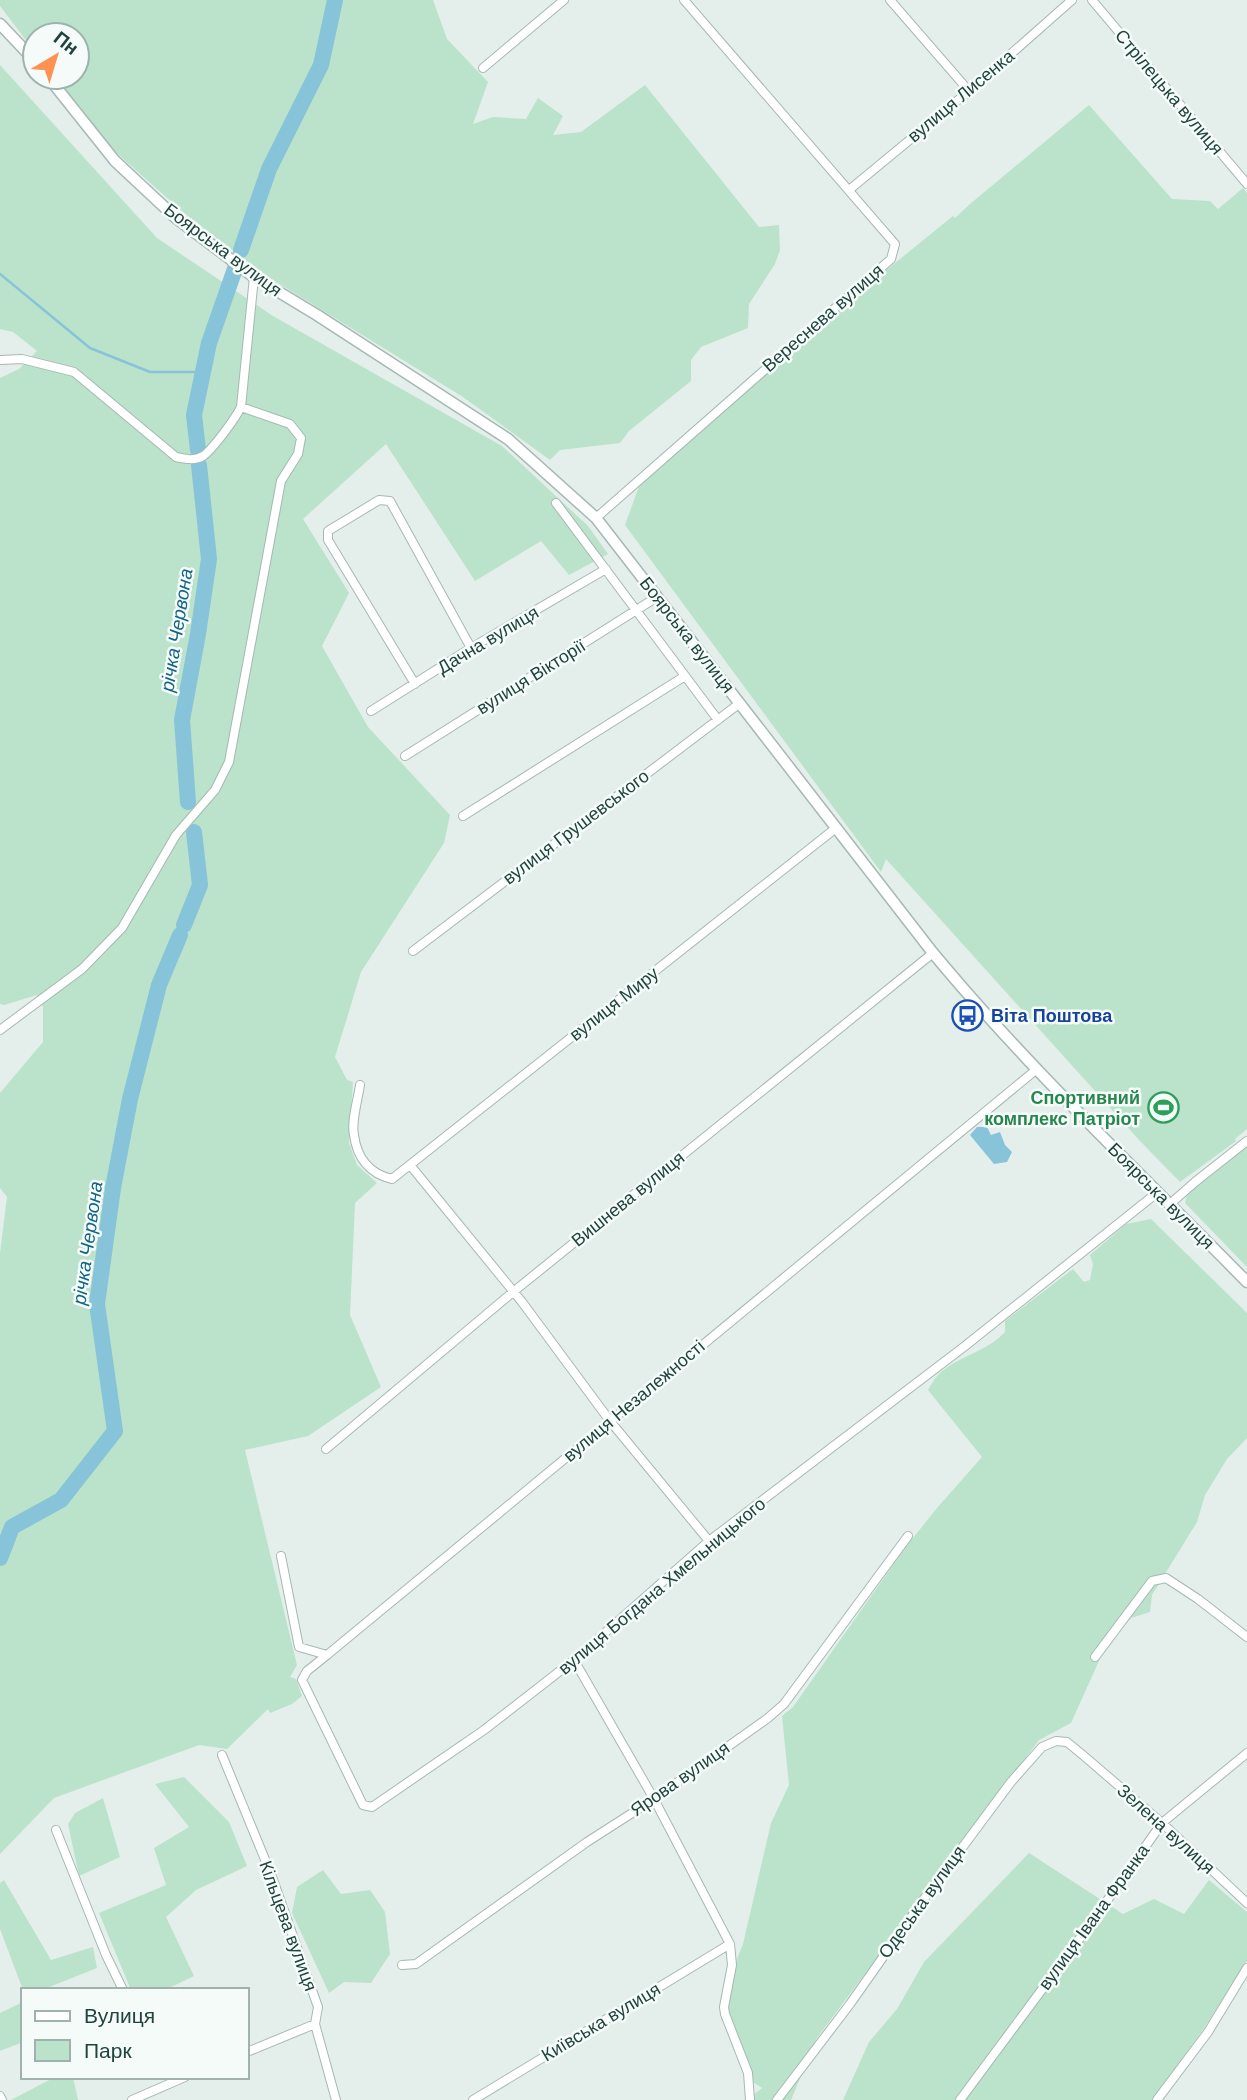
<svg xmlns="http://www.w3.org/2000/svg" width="1247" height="2100" viewBox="0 0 1247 2100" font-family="Helvetica,sans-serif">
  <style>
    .green { fill: #bbe2ca }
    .water { fill: #87c3d9 }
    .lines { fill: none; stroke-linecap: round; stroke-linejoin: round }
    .stream { stroke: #87c3d9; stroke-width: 2.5 }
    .river { stroke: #87c3d9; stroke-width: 16 }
    .minor-casing { stroke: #a6b8b4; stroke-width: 10 }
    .tertiary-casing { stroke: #a6b8b4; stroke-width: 13 }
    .minor { stroke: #fff; stroke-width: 8 }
    .tertiary { stroke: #fff; stroke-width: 10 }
    .labels { text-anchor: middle; stroke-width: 5; stroke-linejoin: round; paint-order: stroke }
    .street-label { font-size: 18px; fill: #21433e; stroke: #f5fbf9 }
    .transit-label { font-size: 18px; font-weight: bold; fill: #164399; stroke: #f5fbf9; text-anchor: start }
    .leisure-label { font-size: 18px; font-weight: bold; fill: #27864d; stroke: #f5fbf9; text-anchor: end }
    .water-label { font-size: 19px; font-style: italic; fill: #146585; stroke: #f5fbf9 }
  </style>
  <rect width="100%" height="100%" fill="#e4efeb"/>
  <path class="green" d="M0 0H433L447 39 488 82 473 124 493 117 526 119 538 98 563 116 553 135 581 132 645 85 759 227 779 225 780 250 775 264 749 304 748 328 701 347 691 360V381L629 431 620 443 560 450 550 460 463 397 265 275 184 213 120 156 66 98 57 77H77V35H35V52L0 6Z
    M0 65 157 238 273 316 502 446 588 526 608 554 569 575 541 541 475 581 386 444 303 519 349 593 322 646 368 727 450 815 444 843 361 972 335 1057 347 1080 353 1082 349 1143 357 1165 377 1183 355 1203 350 1315 381 1387 308 1436 245 1450 297 1665 290 1677 296 1679 302 1696 292 1704 270 1713 268 1709 227 1749 199 1745 54 1798 0 1854V1253L7 1197 0 1188V1093L43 1042V1007L37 995 4 1005 0 1004V378L19 369 37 351 13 332 0 329Z
    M1089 105 1172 199 1210 201 1218 209 1243 188 1247 193V1129L1235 1139 1236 1141 1180 1182 1140 1141 886 859 881 872 625 525 641 481 713 411 953 216 955 218 970 204Z
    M1247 1137V1267L1185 1203 1190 1181Z
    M1151 1219 1247 1313V1438L1227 1459 1205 1495 1197 1522 1152 1595 1150 1612 1131 1618 1108 1641 1071 1723 1039 1740 817 2038 791 2100H751L752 2096 762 2088 748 2079 728 2027 721 2019 724 1992 743 1944 771 1823 789 1785 782 1716 793 1707 905 1548 937 1508 982 1457 928 1390C931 1385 934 1379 938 1375 957 1356 987 1352 1005 1332V1321L1073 1269 1084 1282 1090 1280 1093 1264 1090 1255 1126 1224Z
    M184 1777 229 1822 247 1866 196 1890 166 1917 194 1976 165 1990H131L99 1913 166 1885 154 1848 189 1827 155 1784Z
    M103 1798 120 1857 79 1876 68 1824 75 1813Z
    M1029 1853 1123 1914 1154 1899 1184 1914 1209 1880 1247 1912V1961L1204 2028 1152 2100H843L869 2042 897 2009 924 1962Z
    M323 1870 341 1894 370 1890 385 1912 390 1954 371 1983 344 1982 329 1993 292 1913 297 1887Z
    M4 1880 51 1960 93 1947 97 1968 42 1990H23L0 1929V1883Z
    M23 2002V2042L0 2051V2013Z
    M55 2077H73L78 2100H11Z"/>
  <path class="water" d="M977 1127H987L991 1135 1000 1132 1005 1145 1012 1152 1007 1162 994 1164 970 1135Z"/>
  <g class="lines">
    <path class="stream" d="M0 274 90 348 150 372H203"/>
    <path class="river" d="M241 250 269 169 321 65 335 0
      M198 450 194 415 209 343 236 266
      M188 802 182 720 198 634 209 559 199 465
      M184 925 200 885 194 832
      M0 1558 12 1527 61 1500 115 1431 97 1304 113 1188 130 1099 159 985 180 935"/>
    <defs>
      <path id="minor" d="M890 0 969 91
        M1092 0 1247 184
        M483 68 564 0
        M849 190 969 91 1072 0
        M0 360 22 359 74 372 176 457C185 459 195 461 203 456 213 449 235 419 241 407L254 277
        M556 503 718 720
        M596 518 891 259 895 244 684 0
        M415 684 328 540V531L379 500 390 501 471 648
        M371 711 471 648 606 569
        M405 756 657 597
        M463 816 685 676
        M413 951 740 703
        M0 1030 82 969 122 928 176 835 215 790 229 762 281 481 298 454 301 438 290 424 241 407
        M360 1085C358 1099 351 1122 354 1135 357 1158 370 1174 392 1179L836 828
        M410 1165 522 1302 610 1421 709 1541
        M1170 1204 1195 1182 1247 1141
        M326 1449 513 1292 933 953
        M281 1556 299 1647 327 1655 1037 1069
        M327 1655 307 1671 302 1680 363 1805 372 1807 484 1730 533 1692 574 1660 709 1541 965 1346 1158 1192
        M1095 1657 1152 1581 1166 1578 1198 1599 1247 1637
        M574 1660 654 1799 730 1944 732 1965 724 2007 725 2014 748 2073 750 2100
        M222 1755 271 1874 318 2007 315 2024 336 2100
        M56 1830 106 1955 123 1990
        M402 1965 416 1964 587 1842 654 1799 768 1718 784 1704 908 1536
        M247 2052 315 2024
        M0 2096 2 2100
        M132 2100 185 2077
        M473 2100 730 1944
        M777 2100 850 2004 924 1899 1011 1782 1042 1747 1056 1741 1067 1742 1084 1756 1162 1823 1247 1903
        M960 2100 1092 1922 1162 1823 1247 1753
        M1157 2100 1208 2032 1247 1968"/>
      <path id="tertiary" d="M0 24 35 61
        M48 77 115 161 176 218 254 277 317 315 508 439 596 518 933 953C1030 1070 1141 1174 1247 1282"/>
    </defs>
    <use href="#minor" class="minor-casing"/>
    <use href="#tertiary" class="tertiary-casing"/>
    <use href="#minor" class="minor"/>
    <use href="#tertiary" class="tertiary"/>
  </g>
  <defs>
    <symbol id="bus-ring" viewBox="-11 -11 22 22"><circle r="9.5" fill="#f5fbf9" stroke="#1a4fb4" stroke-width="1.5"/><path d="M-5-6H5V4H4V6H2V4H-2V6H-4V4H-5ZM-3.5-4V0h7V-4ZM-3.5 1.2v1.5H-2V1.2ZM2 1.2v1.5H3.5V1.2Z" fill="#1a4fb4"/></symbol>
    <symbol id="stadium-ring" viewBox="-11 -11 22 22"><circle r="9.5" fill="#f5fbf9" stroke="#2e9e5b" stroke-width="1.5"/><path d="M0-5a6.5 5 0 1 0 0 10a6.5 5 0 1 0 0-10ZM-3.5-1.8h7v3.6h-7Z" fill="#2e9e5b"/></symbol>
  </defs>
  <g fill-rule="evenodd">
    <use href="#bus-ring" x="950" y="998" width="35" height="35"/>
    <use href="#stadium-ring" x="1146" y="1090" width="35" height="35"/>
  </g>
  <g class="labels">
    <g class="street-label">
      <text transform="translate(1169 92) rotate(50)" y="6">Стрілецька вулиця</text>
      <text transform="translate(961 96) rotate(-40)" y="6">вулиця Лисенка</text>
      <text transform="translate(223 250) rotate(37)" y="6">Боярська вулиця</text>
      <text transform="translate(823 318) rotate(-41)" y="6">Вереснева вулиця</text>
      <text transform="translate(687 635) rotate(52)" y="6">Боярська вулиця</text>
      <text transform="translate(488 640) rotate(-31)" y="6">Дачна вулиця</text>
      <text transform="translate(531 677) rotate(-32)" y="6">вулиця Вікторії</text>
      <text transform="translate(576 827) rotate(-37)" y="6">вулиця Грушевського</text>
      <text transform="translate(614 1004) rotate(-38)" y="6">вулиця Миру</text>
      <text transform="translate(1161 1196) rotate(45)" y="6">Боярська вулиця</text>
      <text transform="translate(628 1199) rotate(-39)" y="6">Вишнева вулиця</text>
      <text transform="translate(634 1401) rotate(-40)" y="6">вулиця Незалежності</text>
      <text transform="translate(662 1586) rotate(-40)" y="6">вулиця Богдана Хмельницького</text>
      <text transform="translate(680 1779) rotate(-35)" y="6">Ярова вулиця</text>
      <text transform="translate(1166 1829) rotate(42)" y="6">Зелена вулиця</text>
      <text transform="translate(922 1902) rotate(-54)" y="6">Одеська вулиця</text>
      <text transform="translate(1094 1917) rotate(-54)" y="6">вулиця Івана Франка</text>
      <text transform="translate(288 1926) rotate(70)" y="6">Кільцева вулиця</text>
      <text transform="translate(601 2022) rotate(-31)" y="6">Київська вулиця</text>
    </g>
    <g class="transit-label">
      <text x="991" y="1022">Віта Поштова</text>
    </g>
    <g class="leisure-label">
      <text x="1140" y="1104">Спортивний<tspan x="1140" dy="21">комплекс Патріот</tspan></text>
    </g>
    <g class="water-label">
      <text transform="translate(176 630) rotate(-81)" y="7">річка Червона</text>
      <text transform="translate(87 1243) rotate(-82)" y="7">річка Червона</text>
    </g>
  </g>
  <rect x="21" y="1988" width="228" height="91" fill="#f5fbf9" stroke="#a0b1ae" stroke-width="2"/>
  <rect x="35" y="2011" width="35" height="10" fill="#ffffff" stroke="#a0b1ae" stroke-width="2"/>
  <text x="84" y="2023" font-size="21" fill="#21433e">Вулиця</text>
  <rect x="35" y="2040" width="35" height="21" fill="#bbe2ca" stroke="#a0b1ae" stroke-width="2"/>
  <text x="84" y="2058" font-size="21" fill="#21433e">Парк</text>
  <g transform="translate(56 56) rotate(38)"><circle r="33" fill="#f5fbf9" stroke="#a0b1ae" stroke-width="2"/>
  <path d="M0-5L12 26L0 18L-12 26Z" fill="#ff9152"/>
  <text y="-10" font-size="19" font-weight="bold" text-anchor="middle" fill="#21433e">Пн</text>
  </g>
</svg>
